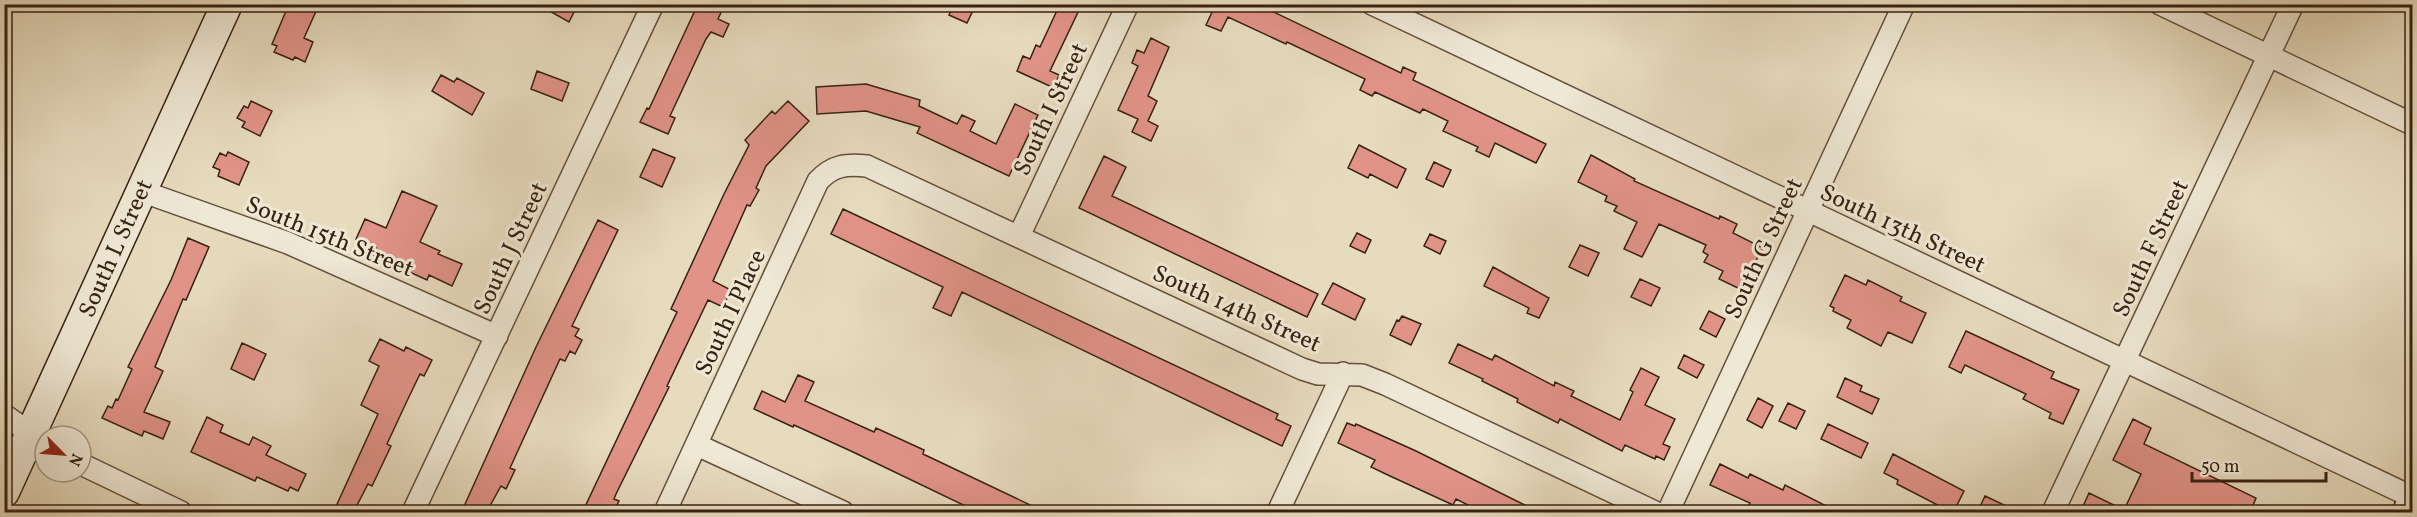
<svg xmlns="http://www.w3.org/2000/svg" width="2417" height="517" viewBox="0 0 2417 517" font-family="Vollkorn,serif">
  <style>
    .building { fill: #e19388; stroke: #372211; stroke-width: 1.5 }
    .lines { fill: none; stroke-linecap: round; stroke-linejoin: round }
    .street-casing { stroke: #63503c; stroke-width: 24 }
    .secondary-casing { stroke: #372211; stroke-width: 33 }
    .street { stroke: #efe8d5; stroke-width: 21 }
    .secondary { stroke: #efe8d5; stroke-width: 30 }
    .labels { text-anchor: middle; stroke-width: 6; stroke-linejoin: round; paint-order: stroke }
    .street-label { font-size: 24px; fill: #372211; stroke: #efe8d5 }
  </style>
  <rect width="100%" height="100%" fill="#e7dbbe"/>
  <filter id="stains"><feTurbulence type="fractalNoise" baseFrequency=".00333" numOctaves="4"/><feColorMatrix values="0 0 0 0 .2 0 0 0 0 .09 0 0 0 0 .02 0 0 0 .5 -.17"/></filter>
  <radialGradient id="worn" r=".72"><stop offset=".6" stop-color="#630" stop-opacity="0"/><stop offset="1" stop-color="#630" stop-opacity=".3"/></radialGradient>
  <path class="building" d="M289 4H307L317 9 304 38 313 42 305 62 295 57 293 60 274 52 277 46 272 44Z
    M537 4H578L569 22Z
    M698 4H725L718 19 729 24 723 37 711 32 706 39 670 116 675 118 668 134 640 122 647 108 649 109Z
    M954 4H976L967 23 949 15Z
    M1060 4H1073L1080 8 1050 71 1059 75 1054 88 1017 71 1023 56 1030 59 1036 45 1040 47Z
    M1201 4H1257L1401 73 1403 67 1416 73 1413 80 1546 144 1536 163 1495 143 1489 157 1476 151 1478 147 1443 131 1448 121 1423 109 1420 113 1375 92 1372 96 1360 90 1365 79 1287 42 1286 44 1228 17 1221 31 1206 25 1213 10Z
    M1151 38 1169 47 1148 96 1157 101 1148 121 1158 126 1151 141 1132 132 1138 119 1118 110 1138 66 1132 63 1137 50 1144 53Z
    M537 71 569 83 562 101 531 89Z
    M441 75 454 82 457 78 484 93 472 115 432 91Z
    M866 84 920 100 919 106 957 124 962 115 975 121 970 131 996 144 1015 104 1038 115 1009 176 917 133 920 127 866 111 817 114 816 87Z
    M251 101 272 111 260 136 242 127 245 122 237 118 244 106 248 108Z
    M788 101 809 121 766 166 756 188 759 190 750 206 747 205 713 281 731 290 723 307 708 300 667 386 669 387 616 494 614 499 619 501 613 513H582L677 312 671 309 724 194 749 145 745 140 772 111 775 114Z
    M1359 145 1406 169 1397 188 1370 174 1368 178 1348 168Z
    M653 149 675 158 662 187 640 177Z
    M228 152 249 162 239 185 218 176 220 170 213 167 220 153 226 156Z
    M1591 155 1635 179 1634 181 1719 219 1720 216 1737 224 1733 233 1763 248 1740 289 1719 279 1723 271 1704 262 1708 255 1703 252 1706 245 1659 224 1642 257 1624 249 1637 222 1614 211 1617 206 1605 201 1607 196 1578 182Z
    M1104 156 1126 167 1112 196 1318 294 1307 317 1079 208Z
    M1434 162 1451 170 1443 187 1426 179Z
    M402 191 437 206 420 242 440 251 438 254 462 264 452 286 429 275 427 280 372 255 376 248 356 239 365 219 386 228Z
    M843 209 1278 414 1276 419 1291 426 1282 446 962 292 951 316 933 308 943 287 831 234Z
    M598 220 618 230 572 326 579 329 575 336 582 340 575 354 570 351 565 361 560 359 510 468 515 470 506 489 501 486 486 513H461L536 347Z
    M1357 233 1371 240 1365 253 1350 246Z
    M1430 234 1446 241 1440 254 1424 246Z
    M188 238 209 247 186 300 183 299 155 367 163 371 144 412 170 422 163 439 144 431 142 436 102 418 108 406 112 408 116 399 118 400 132 369 128 367 171 280Z
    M1580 245 1599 253 1588 276 1569 267Z
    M1493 267 1549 298 1539 318 1527 313 1529 308 1484 286Z
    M1845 275 1866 285 1868 280 1902 297 1900 301 1926 313 1912 343 1888 332 1881 346 1847 328 1851 320 1833 311 1834 308 1830 306Z
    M1640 279 1660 288 1651 306 1631 297Z
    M1333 283 1365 299 1355 320 1322 304Z
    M1709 311 1725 319 1716 337 1700 329Z
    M1402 316 1421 324 1411 345 1390 335 1397 320 1399 321Z
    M1966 331 2054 372 2051 378 2079 390 2063 424 2049 418 2051 413 2023 399 2026 394 1965 365 1961 373 1949 367Z
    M380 339 404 351 406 347 432 360 424 376 420 374 407 401 387 444 391 446 372 486 368 484 353 513H333L378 414 361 405 379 366 369 361Z
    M242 343 266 354 254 380 231 369Z
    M1458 344 1492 360 1495 355 1554 386 1555 382 1574 391 1571 396 1620 420 1633 392 1630 390 1641 368 1659 377 1645 405 1675 419 1663 444 1670 447 1664 460 1656 456 1655 459 1625 445 1622 451 1560 419 1558 423 1517 402 1518 399 1482 381 1483 379 1449 363Z
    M1684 355 1704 365 1697 378 1678 368Z
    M798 375 814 382 805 401 874 432 876 428 924 450 923 454 1047 513H980L853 452 794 425 793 427 754 409 762 391 785 402Z
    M1845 378 1862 386 1860 391 1879 399 1872 414 1837 397Z
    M1758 398 1773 406 1762 428 1747 420Z
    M1788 403 1805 411 1796 429 1779 421Z
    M207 417 223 425 220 432 249 445 253 437 271 446 266 455 306 474 298 491 290 487 288 491 257 477 255 481 191 452Z
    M2133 419 2151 428 2144 444 2256 498 2250 513H2080L2089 493 2124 510 2141 474 2113 460Z
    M1347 423 1355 426 1356 424 1416 451 1541 513H1484L1456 499 1453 505 1390 476 1371 467 1375 460 1338 443Z
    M1828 424 1868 443 1861 458 1821 439Z
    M1893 454 1964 491 1953 513 1897 484 1898 480 1884 473Z
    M1720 464 1748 478 1750 474 1783 490 1785 485 1840 513H1759L1748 507 1750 503 1710 485Z
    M1985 496 2021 513H1977Z"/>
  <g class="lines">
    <defs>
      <path id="street" d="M1372 4 2412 497
        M2160 4 2412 124
        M141 191 288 243 497 336
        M1019 236 1128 4
        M4 415 45 443
        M697 445 843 512
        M81 464 181 512
        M413 512 653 4
        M665 512 818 181C833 165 846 164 867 166L1302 369 1318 374 1362 375 1385 384 1655 512
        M1278 512 1343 373
        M1668 512 1904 4
        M2053 512 2293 4"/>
      <path id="secondary" d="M4 492 227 4
        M2408 512 2412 503"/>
    </defs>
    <use href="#street" class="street-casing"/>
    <use href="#secondary" class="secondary-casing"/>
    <use href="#street" class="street"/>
    <use href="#secondary" class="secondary"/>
  </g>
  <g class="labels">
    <g class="street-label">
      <text transform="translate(1050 109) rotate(-65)" y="8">South I Street</text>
      <text transform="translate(1903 228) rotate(25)" y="8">South 13th Street</text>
      <text transform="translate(330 236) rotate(22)" y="8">South 15th Street</text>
      <text transform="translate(115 248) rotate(-66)" y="8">South L Street</text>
      <text transform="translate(510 248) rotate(-65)" y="8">South J Street</text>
      <text transform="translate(1763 248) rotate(-65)" y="8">South G Street</text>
      <text transform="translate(2150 248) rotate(-65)" y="8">South F Street</text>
      <text transform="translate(1237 308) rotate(24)" y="8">South 14th Street</text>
      <text transform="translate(730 312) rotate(-65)" y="8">South I Place</text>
    </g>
  </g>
  <rect width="2417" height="517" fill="none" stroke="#e7dbbe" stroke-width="24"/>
  <rect x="6" y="6" width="2405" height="505" fill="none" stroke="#372211" stroke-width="3"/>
  <rect x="12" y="12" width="2393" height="493" fill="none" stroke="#372211" stroke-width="1.5"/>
  <g transform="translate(63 454) rotate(115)"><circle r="28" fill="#efe8d5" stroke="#a59987" stroke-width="1.5"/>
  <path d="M0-4.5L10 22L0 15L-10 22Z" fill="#8f2418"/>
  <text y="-9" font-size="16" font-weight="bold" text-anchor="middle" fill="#372211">N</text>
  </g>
  <path d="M2192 472v9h134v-9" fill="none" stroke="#372211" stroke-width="3"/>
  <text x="2201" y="472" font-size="18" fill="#372211" stroke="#efe8d5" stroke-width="4.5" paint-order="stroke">50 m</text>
  <rect width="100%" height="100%" filter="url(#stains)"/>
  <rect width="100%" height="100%" fill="url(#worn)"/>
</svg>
